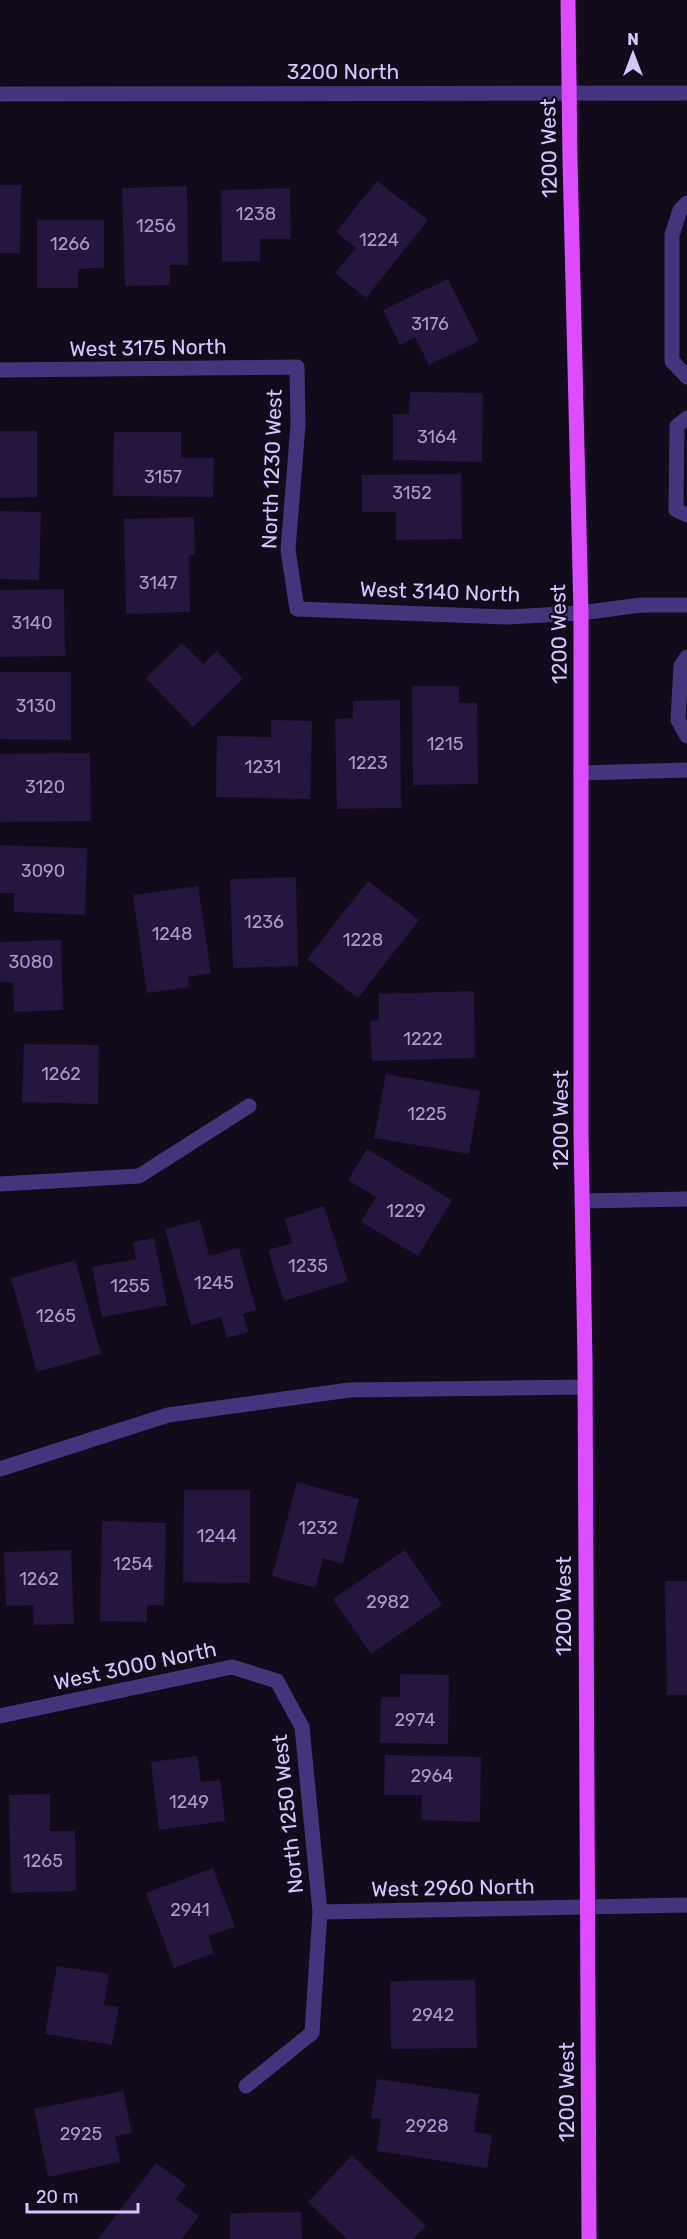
<svg xmlns="http://www.w3.org/2000/svg" width="687" height="2239" viewBox="0 0 687 2239" font-family="Rubik,sans-serif">
  <style>
    .building { fill: #25163d }
    .lines { fill: none; stroke-linecap: round; stroke-linejoin: round }
    .minor { stroke: #44347c; stroke-width: 15 }
    .major { stroke: #dd4cff; stroke-width: 15 }
    .labels { text-anchor: middle; stroke-width: 4.5; stroke-linejoin: round; paint-order: stroke }
    .number-label { font-size: 18px; fill: #aa99ce }
    .street-label { font-size: 21px; fill: #d6c5ff; stroke: #110b1c }
  </style>
  <rect width="100%" height="100%" fill="#110b1c"/>
  <path class="building" d="M377 181 428 220 366 298 335 273 356 248 336 232Z
    M0 185H21L20 253H0Z
    M187 186 188 265H170V285L125 286 122 188Z
    M290 188 291 239H260V261L222 262 221 190Z
    M37 220H104V268L78 269V288H37Z
    M448 279 479 341 429 365 415 337 400 345 383 310Z
    M410 392 483 393 482 462 393 460V414H409Z
    M0 431H37V497L0 498Z
    M114 432H181V458H214L213 497 113 496Z
    M461 474 462 539 396 540V512H362V475Z
    M0 511 41 512 39 580 0 579Z
    M194 517 195 555H189L190 612 126 614 124 519Z
    M64 589 65 656 0 657V590Z
    M182 643 203 664 217 651 243 679 193 727 146 678Z
    M0 672H71V740L0 739Z
    M412 686H459V703H477L478 784 413 785Z
    M400 700 401 808 337 809 335 719 353 718V701Z
    M271 720 312 721 310 799 216 797 217 736 271 737Z
    M90 753 91 821 0 822V754Z
    M0 845 87 848 85 915 14 912V893H0Z
    M296 877 298 966 233 968 230 879Z
    M368 881 419 920 358 998 307 959Z
    M198 886 211 973 188 977 189 987 147 993 133 895Z
    M61 940 63 1010 14 1012 13 982H0V942Z
    M474 991 475 1058 372 1061 370 1021 379 1020V994Z
    M24 1044 99 1045 98 1104 22 1102Z
    M386 1074 480 1091 469 1154 374 1138Z
    M367 1149 452 1200 418 1256 361 1222 376 1197 348 1180Z
    M324 1206 348 1281 284 1301 268 1250 292 1243 285 1219Z
    M200 1220 209 1256 239 1248 256 1310 243 1314 248 1332 227 1338 221 1317 191 1325 165 1229Z
    M154 1238 167 1305 102 1317 92 1267 136 1259 133 1242Z
    M75 1260 101 1354 37 1372 11 1278Z
    M297 1482 359 1499 343 1564 323 1558 315 1588 272 1576Z
    M184 1490H250V1583L183 1582Z
    M102 1521 166 1523 164 1605H147V1622L100 1621Z
    M71 1550 74 1624 34 1625 33 1605 6 1606 4 1552Z
    M405 1550 442 1605 371 1654 333 1599Z
    M665 1581H687V1695H667Z
    M400 1674 449 1675 448 1744 380 1743 381 1697H400Z
    M385 1755 481 1757 480 1822 421 1820 422 1795H384Z
    M197 1756 201 1782 220 1780 225 1821 159 1830 151 1762Z
    M50 1794V1831H75L76 1891 11 1893 9 1795Z
    M213 1868 235 1927 208 1936 214 1953 174 1968 146 1893Z
    M57 1966 109 1974 104 2005 119 2007 112 2045 45 2034Z
    M475 1980 477 2048 391 2049 390 1981Z
    M377 2079 479 2094 474 2132 492 2135 487 2168 377 2151 381 2119 371 2118Z
    M123 2091 132 2133 115 2136 120 2162 48 2177 34 2109Z
    M352 2155 426 2226 413 2239H347L308 2202Z
    M156 2163 186 2185 176 2199 199 2216 182 2239H98Z
    M301 2212 302 2239H230V2213Z"/>
  <g class="lines">
    <path class="minor" d="M0 94 687 93
      M687 203 680 210 672 235V361L687 377
      M0 370 297 367 298 425 288 550 297 609 506 617 581 613 641 605H687
      M687 418 677 426 676 510 687 515
      M687 657 681 666 678 720 687 736
      M581 773 687 770
      M0 1184 139 1176 249 1106
      M582 1201 687 1199
      M0 1469 168 1415 349 1390 585 1387
      M0 1716 232 1667 277 1681 302 1727 320 1912 312 2033 246 2086
      M320 1912 687 1905"/>
    <path class="major" d="M568 0 570 160 581 613V1135L585 1361 589 2239"/>
  </g>
  <g class="labels">
    <g class="number-label">
      <text x="256" y="220">1238</text>
      <text x="156" y="232">1256</text>
      <text x="379" y="246">1224</text>
      <text x="70" y="250">1266</text>
      <text x="430" y="330">3176</text>
      <text x="437" y="443">3164</text>
      <text x="163" y="483">3157</text>
      <text x="412" y="499">3152</text>
      <text x="158" y="589">3147</text>
      <text x="32" y="629">3140</text>
      <text x="36" y="712">3130</text>
      <text x="445" y="750">1215</text>
      <text x="368" y="769">1223</text>
      <text x="263" y="773">1231</text>
      <text x="45" y="793">3120</text>
      <text x="43" y="877">3090</text>
      <text x="264" y="928">1236</text>
      <text x="172" y="940">1248</text>
      <text x="363" y="946">1228</text>
      <text x="31" y="968">3080</text>
      <text x="423" y="1045">1222</text>
      <text x="61" y="1080">1262</text>
      <text x="427" y="1120">1225</text>
      <text x="406" y="1217">1229</text>
      <text x="308" y="1272">1235</text>
      <text x="214" y="1289">1245</text>
      <text x="130" y="1292">1255</text>
      <text x="56" y="1322">1265</text>
      <text x="318" y="1534">1232</text>
      <text x="217" y="1542">1244</text>
      <text x="133" y="1570">1254</text>
      <text x="39" y="1585">1262</text>
      <text x="388" y="1608">2982</text>
      <text x="415" y="1726">2974</text>
      <text x="432" y="1782">2964</text>
      <text x="189" y="1808">1249</text>
      <text x="43" y="1867">1265</text>
      <text x="190" y="1916">2941</text>
      <text x="433" y="2021">2942</text>
      <text x="427" y="2132">2928</text>
      <text x="81" y="2140">2925</text>
    </g>
    <g class="street-label">
      <text x="343" y="79">3200 North</text>
      <text transform="translate(549 148) rotate(-91)" y="7">1200 West</text>
      <text transform="translate(148 348) rotate(-1)" y="7">West 3175 North</text>
      <text transform="translate(272 469) rotate(-88)" y="7">North 1230 West</text>
      <text transform="translate(440 592) rotate(2)" y="7">West 3140 North</text>
      <text transform="translate(559 634) rotate(-91)" y="7">1200 West</text>
      <text transform="translate(561 1120) rotate(-90)" y="7">1200 West</text>
      <text transform="translate(564 1606) rotate(-90)" y="7">1200 West</text>
      <text transform="translate(135 1666) rotate(-12)" y="7">West 3000 North</text>
      <text transform="translate(288 1814) rotate(-96)" y="7">North 1250 West</text>
      <text transform="translate(453 1888) rotate(-1)" y="7">West 2960 North</text>
      <text transform="translate(567 2092) rotate(-90)" y="7">1200 West</text>
    </g>
  </g>
  <g transform="translate(633 54)" stroke="#110b1c" stroke-width="4.5" paint-order="stroke">
  <path d="M0-4.5L10 22L0 15L-10 22Z" fill="#d6c5ff"/>
  <text y="-9" font-size="16" font-weight="bold" text-anchor="middle" fill="#d6c5ff">N</text>
  </g>
  <path d="M27 2203v9h111v-9" fill="none" stroke="#d6c5ff" stroke-width="3"/>
  <text x="36" y="2203" font-size="18" fill="#d6c5ff" stroke="#110b1c" stroke-width="4.5" paint-order="stroke">20 m</text>
</svg>
